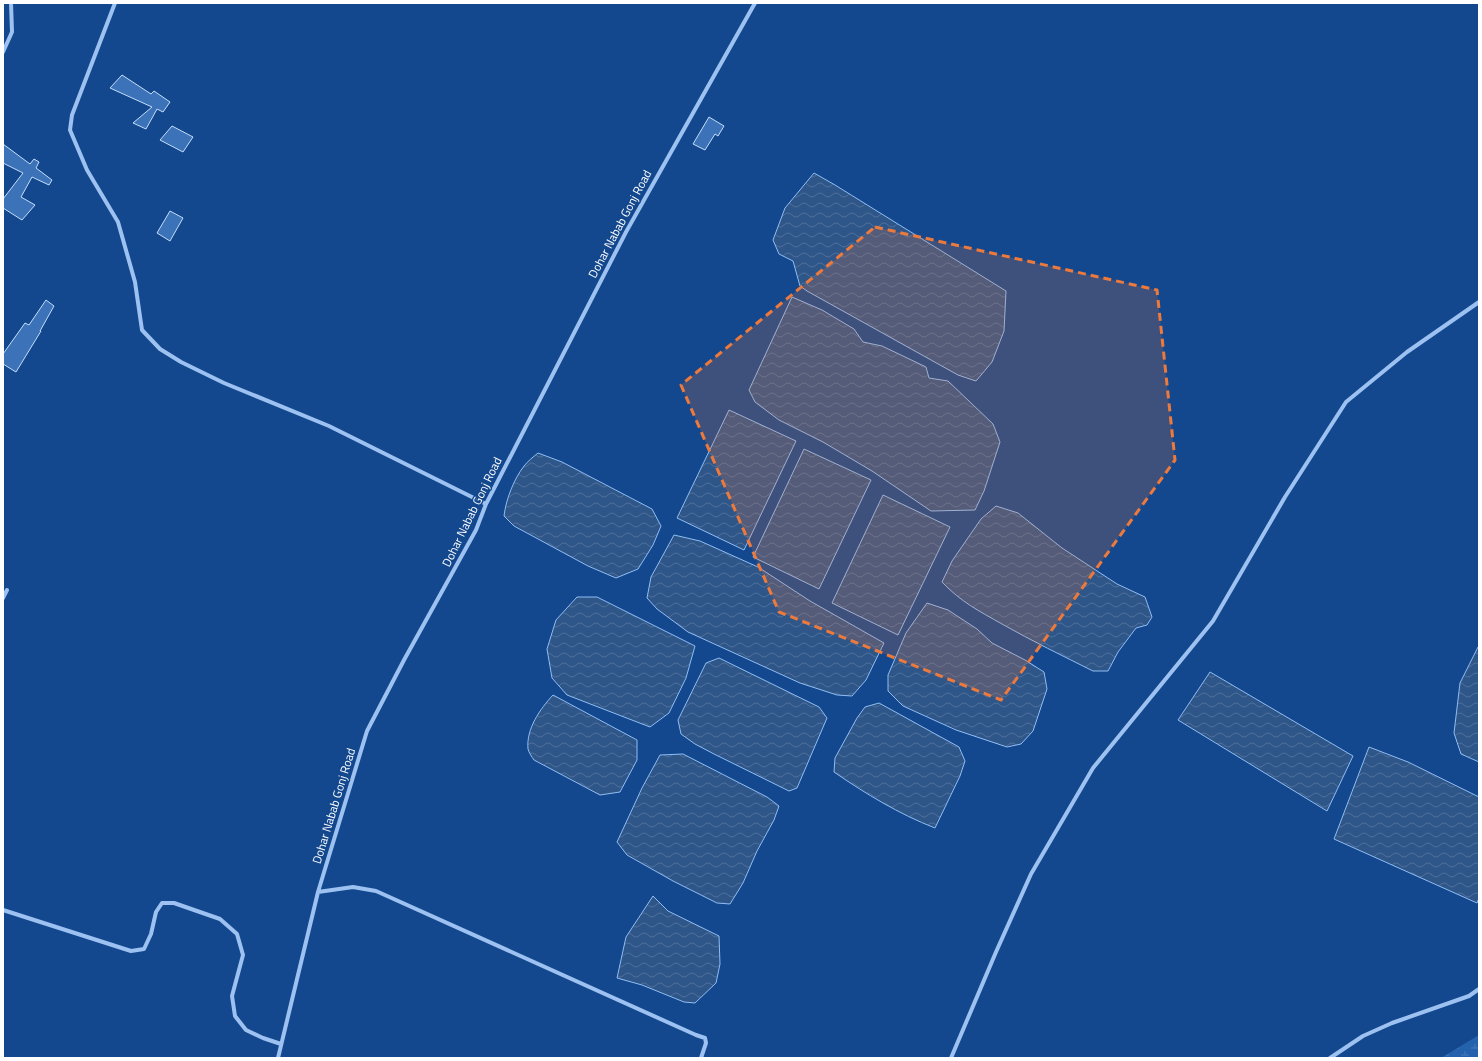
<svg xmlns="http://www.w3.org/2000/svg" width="1482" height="1061" viewBox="0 0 1482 1061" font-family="'Titillium Web',sans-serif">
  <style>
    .wetland { fill: url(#wetland-marsh) }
    .water { fill: url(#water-waves); stroke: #8fbdf4 }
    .building { fill: #3c72b7; stroke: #c4ddfc }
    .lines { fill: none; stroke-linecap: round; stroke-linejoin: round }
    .minor { stroke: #9dc2f1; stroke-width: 4 }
    .marked { fill: #ed7a3d; fill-opacity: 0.2; stroke: #ed7a3d; stroke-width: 3; stroke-dasharray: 8 5; stroke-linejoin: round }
    .labels { text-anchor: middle; stroke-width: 3; stroke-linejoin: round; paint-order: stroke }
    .street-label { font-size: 12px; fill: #fff; stroke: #13488e }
  </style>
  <defs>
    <pattern id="wetland-marsh" width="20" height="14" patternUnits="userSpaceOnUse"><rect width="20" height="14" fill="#2562ad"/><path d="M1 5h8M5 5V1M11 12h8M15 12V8" fill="none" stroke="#467ab9"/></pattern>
    <pattern id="water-waves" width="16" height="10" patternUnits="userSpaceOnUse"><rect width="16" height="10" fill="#2f5689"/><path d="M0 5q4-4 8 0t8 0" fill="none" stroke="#4e6f9b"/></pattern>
  </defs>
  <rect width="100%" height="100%" fill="#13488e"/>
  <path class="wetland" d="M1479 1035V1058H1441Z"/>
  <path class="water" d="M814 173 835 185 1006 291 1004 331 992 362 976 381 958 375 807 291 800 286 793 261 779 254 773 240 785 208Z
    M792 297 822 310 854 329 863 342 882 346 926 367 929 378 948 381 993 424 1000 442 984 491 975 510 931 511 872 471 823 442 779 420 755 402 749 390Z
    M729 410 796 441 744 550 677 518Z
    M804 449 871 480 819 589 753 557Z
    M538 453 562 462 652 509 661 526 653 545 638 569 616 578 588 566 514 526 504 516C506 499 514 479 524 466 528 461 533 457 538 453Z
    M883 495 950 527 898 635 832 603Z
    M996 506 1018 513 1062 548 1117 584 1145 597 1152 617 1147 625 1136 628 1118 652 1108 671H1093C1063 656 1032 641 1002 624 979 611 961 602 942 582L952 561 981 519Z
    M674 535 700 541 758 567 810 601 884 643 866 680 852 696 837 695 800 683 688 632 657 609 647 598 651 577Z
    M577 597H597L695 646 686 678 669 713 650 727 567 695 552 678 547 649 556 620Z
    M927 603 948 610 977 629 992 643 1025 660 1044 672 1047 689 1033 731 1021 744 1007 747 956 730 903 706 888 691V675L906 633Z
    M1478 647 1479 648V762L1461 754 1454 733 1460 683Z
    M719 658 819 707 827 718 797 788 789 791 714 754 695 744 681 734 678 720 706 663Z
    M1210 672 1353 756 1327 811 1178 720Z
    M553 695 637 740V760L620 792 600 795 534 760C532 757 529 753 528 749 526 729 540 709 553 695Z
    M879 703 959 747 965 761 960 776 935 828C899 814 866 794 834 772L835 758 857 718 865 707Z
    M1369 747 1408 762 1479 797V898L1477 903 1334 839Z
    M683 754 767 797 779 806 774 820 757 851 743 883 730 904 717 903 673 881 627 855 617 842 642 788 660 755Z
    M653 896 668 911 719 936 720 964 716 983 695 1003 684 1002 642 985 617 978 626 937Z"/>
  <path class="building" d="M122 75 151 94 154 91 170 102 163 112 157 109 146 129 133 123 152 107 110 88Z
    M709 117 724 126 718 136 715 134 705 150 693 144Z
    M172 126 193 137 183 152 160 140Z
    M3 144 30 164 34 159 39 162 36 168 52 180 49 185 32 177 21 197 35 205 22 220 3 208V199L23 173 3 163Z
    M170 211 183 218 170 241 157 233Z
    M46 300 54 306 40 331H41L16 372 3 364V354L25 323 29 325Z"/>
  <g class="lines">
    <path class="minor" d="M115 3 72 115 70 130 87 170 118 222 135 282 142 330 160 349 181 362 224 383 329 426 486 504
      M3 52 12 32 11 3
      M3 598 7 590
      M318 892 353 887 376 891 696 1035 705 1038 706 1043 701 1058
      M3 910 131 951 144 949 151 934 156 912 162 903H174L220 919 237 934 243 955 232 996 235 1016 246 1030 263 1038 281 1044
      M278 1058 318 892 367 731 404 660 476 530 486 504 626 232 755 3
      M951 1058 996 952 1031 874 1093 768 1213 621 1285 497 1346 402 1407 352 1479 302
      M1330 1058 1363 1036 1392 1023 1469 996 1479 989"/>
  </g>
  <path class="marked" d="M875 227 1157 290 1175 460 1001 700 779 612 681 385Z"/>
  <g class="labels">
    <g class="street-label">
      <text transform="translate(620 224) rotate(-62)" y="4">Dohar Nabab Gonj Road</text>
      <text transform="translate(472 512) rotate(-64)" y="4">Dohar Nabab Gonj Road</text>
      <text transform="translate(334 806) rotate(-73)" y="4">Dohar Nabab Gonj Road</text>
    </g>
  </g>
  <rect width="1482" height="1061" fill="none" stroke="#ffffff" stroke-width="8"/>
</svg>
